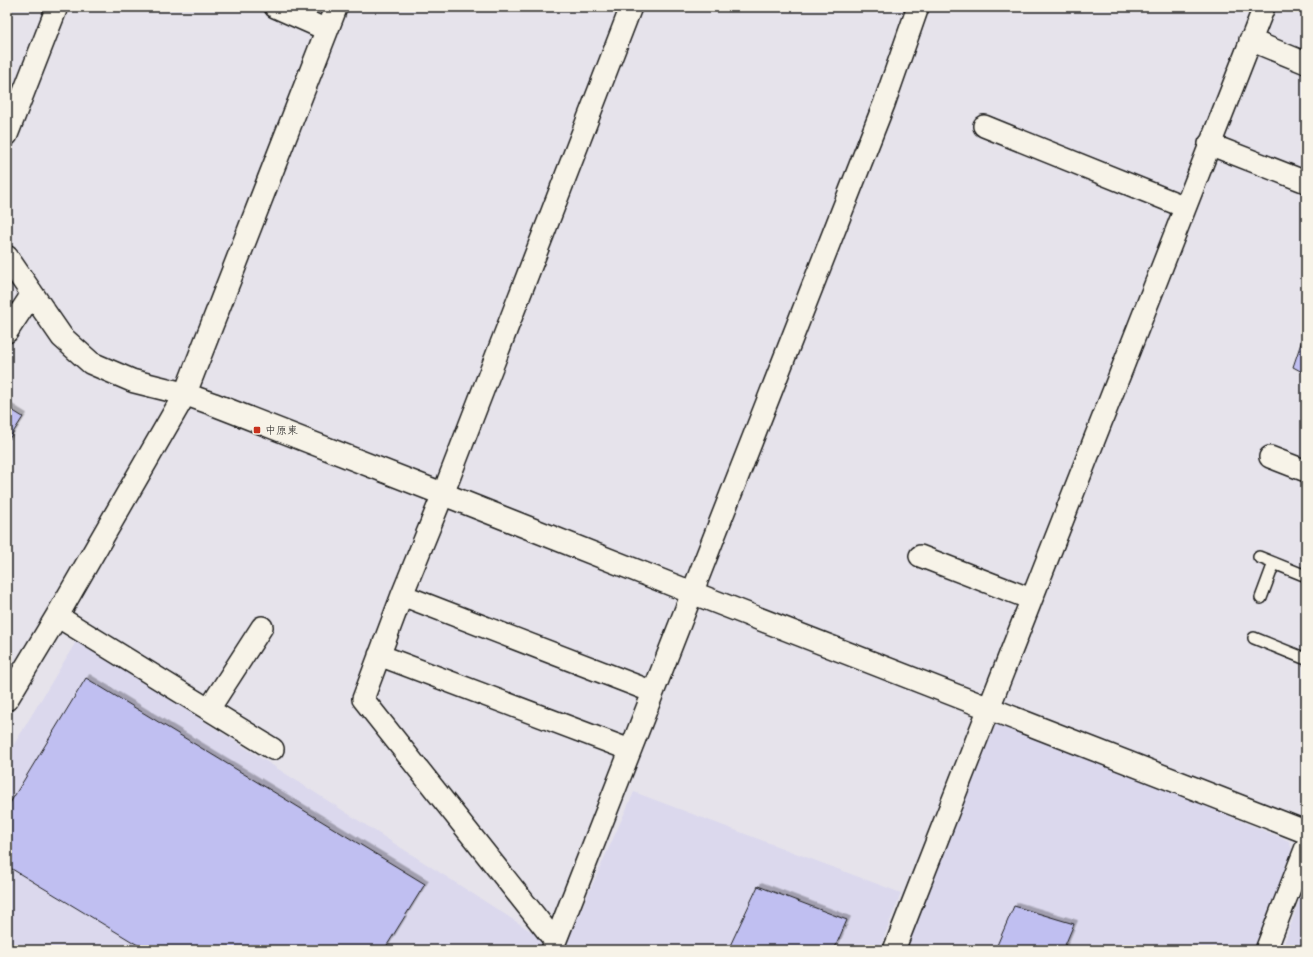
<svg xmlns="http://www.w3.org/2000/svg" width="1313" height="957" viewBox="0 0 1313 957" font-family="Mali,'Klee One',sans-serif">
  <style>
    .built { fill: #dbd8ed }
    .building { fill: #c0bff1; stroke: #1c1c1c; filter: url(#shadow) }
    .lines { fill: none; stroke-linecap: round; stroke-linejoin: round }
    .lane-casing { stroke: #1c1c1c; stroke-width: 14 }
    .street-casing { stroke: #1c1c1c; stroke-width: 24 }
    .secondary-casing { stroke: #1c1c1c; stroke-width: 25 }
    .lane { stroke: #f7f3e8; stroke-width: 11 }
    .street { stroke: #f7f3e8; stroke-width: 21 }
    .secondary { stroke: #f7f3e8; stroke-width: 22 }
    .poi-dot { fill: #c8321e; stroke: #f7f3e8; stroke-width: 1.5 }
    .labels { text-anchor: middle; stroke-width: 3; stroke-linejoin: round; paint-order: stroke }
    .poi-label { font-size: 11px; fill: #1c1c1c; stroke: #f7f3e8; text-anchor: start }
  </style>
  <defs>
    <filter id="shadow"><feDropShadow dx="3.5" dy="-3.5" stdDeviation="0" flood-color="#0004"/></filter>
  </defs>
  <rect width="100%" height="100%" fill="#e6e3eb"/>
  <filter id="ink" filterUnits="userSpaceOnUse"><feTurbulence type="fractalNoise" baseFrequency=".025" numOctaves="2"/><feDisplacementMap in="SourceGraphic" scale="8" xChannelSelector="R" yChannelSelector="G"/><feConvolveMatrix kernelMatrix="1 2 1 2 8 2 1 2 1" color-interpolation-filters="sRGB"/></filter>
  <g filter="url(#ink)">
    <path class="built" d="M77 640 548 942 544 950H7V756Z
      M997 720 1289 841 1292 850 1255 950H906Z
      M634 792 901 893 879 950H563Z
      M1306 881V950H1282Z"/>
    <path class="building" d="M1306 328V374L1293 367Z
      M7 407 23 417 7 442Z
      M86 678 425 884 384 950H146L7 866V808Z
      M758 886 847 920 834 950H728Z
      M1014 906 1074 924 1063 950H995Z"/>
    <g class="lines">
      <defs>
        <path id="lane" d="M1259 557 1306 576
          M1261 598 1274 563
          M1254 638 1306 659"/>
        <path id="street" d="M275 7 327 30
          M1250 40 1306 63
          M984 126 1185 207
          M7 135 57 7
          M1209 144 1306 182
          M7 332 32 294
          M1270 457 1306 471
          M920 556 1031 599
          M402 595 653 692
          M57 616 273 749
          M379 655 630 750
          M209 709 262 627
          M555 941 363 699 402 595 443 494 631 7
          M552 950 884 104 918 7
          M894 950 1264 7
          M1266 950 1306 847"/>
        <path id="secondary" d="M7 257 62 337 91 363 133 381 185 394 213 404 443 494 693 593 1306 832
          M7 699 57 616 185 394 336 7"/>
      </defs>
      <use href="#lane" class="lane-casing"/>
      <use href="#street" class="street-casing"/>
      <use href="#secondary" class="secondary-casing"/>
      <use href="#lane" class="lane"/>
      <use href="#street" class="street"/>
      <use href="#secondary" class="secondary"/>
    </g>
  </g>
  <rect class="poi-dot" x="253" y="426" width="8" height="8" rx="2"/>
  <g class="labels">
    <g class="poi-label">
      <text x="265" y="434">中原東</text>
    </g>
  </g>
  <rect width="1313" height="957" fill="none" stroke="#f7f3e8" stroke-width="24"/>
  <rect x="12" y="12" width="1289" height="933" fill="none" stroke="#1c1c1c" stroke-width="1.5" filter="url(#ink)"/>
</svg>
